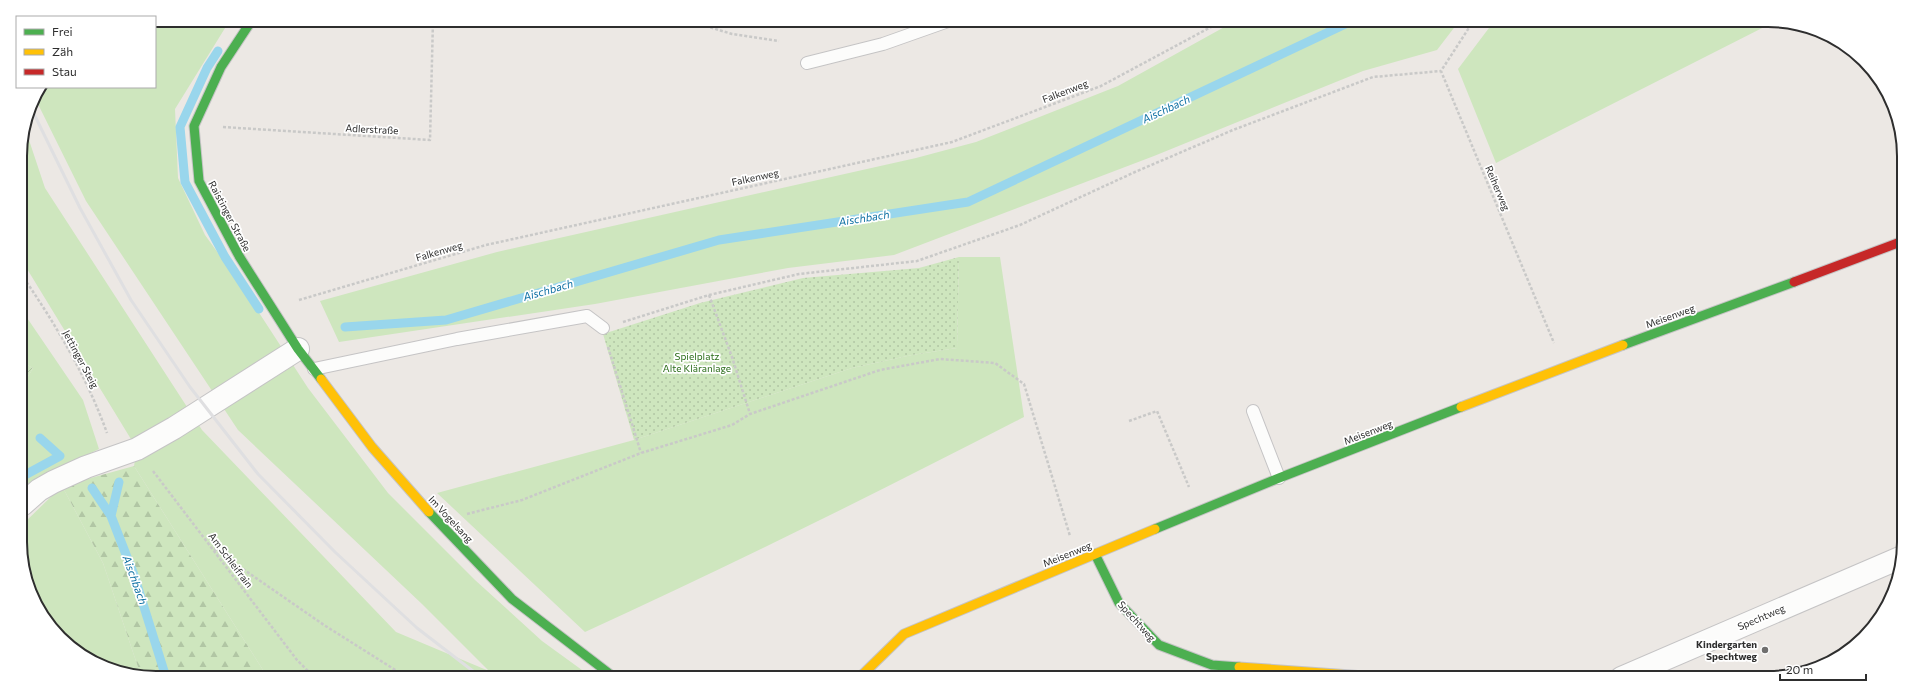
<svg xmlns="http://www.w3.org/2000/svg" width="1924" height="698" viewBox="0 0 1924 698" font-family="Commissioner,sans-serif">
  <style>
    .grass { fill: #cee6be }
    .forest { fill: url(#forest-firs) }
    .park { fill: url(#park-dots) }
    .garden { fill: url(#garden-furrows) }
    .lines { fill: none; stroke-linecap: round; stroke-linejoin: round }
    .stream { stroke: #99d6ec; stroke-width: 9 }
    .lane-casing { stroke: #c5c4c5; stroke-width: 14 }
    .street-casing { stroke: #c5c4c5; stroke-width: 24 }
    .fast-casing { stroke: #c5c4c5; stroke-width: 11 }
    .slow-casing { stroke: #c5c4c5; stroke-width: 11 }
    .jam-casing { stroke: #c5c4c5; stroke-width: 11 }
    .path { stroke: #c9c9c8; stroke-width: 2.5; stroke-dasharray: 3 2; stroke-linecap: butt }
    .lane { stroke: #fcfcfb; stroke-width: 12 }
    .street { stroke: #fcfcfb; stroke-width: 22 }
    .fast { stroke: #4caf50; stroke-width: 9 }
    .slow { stroke: #ffc107; stroke-width: 9 }
    .jam { stroke: #c62828; stroke-width: 9 }
    .rail { stroke: #dfdfe1; stroke-width: 3 }
    .poi-dot { fill: #706f6e; stroke: #fff; stroke-width: 1.5 }
    .labels { text-anchor: middle; stroke-width: 3.5; stroke-linejoin: round; paint-order: stroke }
    .street-label { font-size: 10px; fill: #2e2e2e; stroke: #fff }
    .park-label { font-size: 10px; fill: #2c6e1b; stroke: #fff }
    .poi-label { font-size: 10px; font-weight: bold; fill: #2e2e2e; stroke: #fff; text-anchor: end }
    .water-label { font-size: 11px; font-style: italic; fill: #0d6fa3; stroke: #fff }
    .rim { fill: none; stroke: #2e2e2e; stroke-width: 2 }
  </style>
  <defs>
    <pattern id="forest-firs" width="22" height="20" patternUnits="userSpaceOnUse"><rect width="22" height="20" fill="#cee6be"/><path d="M5 1l3.5 6h-7zM16 11l3.5 6h-7z" fill="#b1c6a4"/></pattern>
    <pattern id="park-dots" width="8" height="8" patternUnits="userSpaceOnUse"><rect width="8" height="8" fill="#cee6be"/><path d="M2 2h.1M6 6h.1" fill="none" stroke="#b1c6a4" stroke-width="1.8" stroke-linecap="round"/></pattern>
    <pattern id="garden-furrows" width="10" height="10" patternUnits="userSpaceOnUse"><rect width="10" height="10" fill="#cee6be"/><path d="M-1 1l2-2M0 10L10 0M9 11l2-2" fill="none" stroke="#b1c6a4"/></pattern>
  </defs>
  <rect width="100%" height="100%" fill="#ece8e4"/>
  <path class="grass" d="M155 20H230L175 109 178 178 205 235 239 282 308 388 388 493 475 580 542 641 593 678H268L134 466 137 449 21 259 20 147 25 128 45 188 202 430 396 632 489 671 422 604 238 430 86 201 34 96 41 87H155Z
    M1237 20H1460L1437 50 1363 71 1154 156 894 255 788 268 595 304 339 342 320 301 497 252 916 158 976 142 1118 86Z
    M1495 20H1768L1776 21 1496 163 1458 69Z
    M959 257H1000L1024 417C879 492 733 564 585 632L437 493 634 440 852 368 912 355 957 348Z
    M21 309 83 400 99 449 26 485 22 486V387L33 368 21 362Z
    M62 486 103 563 141 676 112 671 54 632 23 568 22 525Z"/>
  <path class="forest" d="M134 466 268 678H156L141 676 103 563 62 486Z"/>
  <path class="park" d="M959 257 957 348 912 355 852 368 634 440 603 334 700 303 803 278 919 268Z"/>
  <path class="garden" d="M21 362 33 368 22 387Z"/>
  <g class="lines">
    <path class="stream" d="M218 51 207 68 180 127 185 182 225 257 259 309
      M345 327 446 320 719 240 968 202 1354 20
      M25 475 60 456 40 438
      M92 488 111 516 134 575 164 671 168 678
      M111 516 119 482"/>
    <defs>
      <path id="lane" d="M807 63 883 44 951 20
        M314 369 457 339 587 316 603 328
        M1253 411 1279 478"/>
      <path id="street" d="M22 505 39 490 53 482 86 467 137 449 174 428 298 349
        M1621 678 1902 557"/>
      <path id="fast" d="M252 20 221 67 194 126 199 181 239 256 298 349 321 379
        M1623 345 1794 282
        M429 512 512 599 615 678
        M1155 529 1279 478 1461 407
        M1095 554 1119 603 1159 645 1212 665 1239 667"/>
      <path id="slow" d="M321 379 372 447 429 512
        M1461 407 1623 345
        M1239 667 1393 678
        M859 678 904 634 1155 529"/>
      <path id="jam" d="M1794 282 1903 241"/>
    </defs>
    <use href="#lane" class="lane-casing"/>
    <use href="#street" class="street-casing"/>
    <use href="#fast" class="fast-casing"/>
    <use href="#slow" class="slow-casing"/>
    <use href="#jam" class="jam-casing"/>
    <path class="path" d="M1474 20 1441 71 1554 343
      M696 23 732 34 779 41
      M433 24 511 26
      M223 127 430 140 433 20
      M21 274C55 323 87 377 107 433
      M709 295 732 357 750 414
      M299 300 486 245 952 142 1101 86 1224 20
      M623 322 709 295 799 274 917 261 1020 225 1135 172 1233 130 1373 77 1441 71
      M608 347 641 453
      M1129 421 1157 411 1189 487
      M153 471 297 660 315 678
      M467 514 522 500 641 453 732 425 750 414 880 370 940 359 995 363 1024 384 1070 536
      M214 549 324 625 408 678"/>
    <use href="#lane" class="lane"/>
    <use href="#street" class="street"/>
    <use href="#fast" class="fast"/>
    <use href="#slow" class="slow"/>
    <use href="#jam" class="jam"/>
    <path class="rail" d="M32 104 34 114 80 208 131 300 190 387 258 474 335 552 417 628 482 678"/>
  </g>
  <circle class="poi-dot" cx="1765" cy="650" r="4"/>
  <g class="labels">
    <g class="street-label">
      <text transform="translate(1065 91) rotate(-21)" y="4">Falkenweg</text>
      <text transform="translate(372 129) rotate(3)" y="4">Adlerstraße</text>
      <text transform="translate(755 177) rotate(-12)" y="4">Falkenweg</text>
      <text transform="translate(1498 188) rotate(67)" y="4">Reiherweg</text>
      <text transform="translate(230 216) rotate(62)" y="4">Raistinger Straße</text>
      <text transform="translate(439 251) rotate(-16)" y="4">Falkenweg</text>
      <text transform="translate(1670 316) rotate(-20)" y="4">Meisenweg</text>
      <text transform="translate(81 359) rotate(62)" y="4">Jettinger Steig</text>
      <text transform="translate(1368 432) rotate(-21)" y="4">Meisenweg</text>
      <text transform="translate(451 519) rotate(47)" y="4">Im Vogelsang</text>
      <text transform="translate(1067 554) rotate(-22)" y="4">Meisenweg</text>
      <text transform="translate(231 560) rotate(53)" y="4">Am Schleifrain</text>
      <text transform="translate(1761 617) rotate(-23)" y="4">Spechtweg</text>
      <text transform="translate(1137 621) rotate(48)" y="4">Spechtweg</text>
    </g>
    <g class="park-label">
      <text x="697" y="360">Spielplatz<tspan x="697" dy="12">Alte Kläranlage</tspan></text>
    </g>
    <g class="poi-label">
      <text x="1757" y="648">Kindergarten<tspan x="1757" dy="12">Spechtweg</tspan></text>
    </g>
    <g class="water-label">
      <text transform="translate(1166 109) rotate(-25)" y="4">Aischbach</text>
      <text transform="translate(864 218) rotate(-9)" y="4">Aischbach</text>
      <text transform="translate(548 290) rotate(-16)" y="4">Aischbach</text>
      <text transform="translate(135 580) rotate(70)" y="4">Aischbach</text>
    </g>
  </g>
  <path d="M0 0H1924V698H0ZM156 27H1768A129 129 0 0 1 1897 156V542A129 129 0 0 1 1768 671H156A129 129 0 0 1 27 542V156A129 129 0 0 1 156 27Z" fill="#fff" fill-rule="evenodd"/>
  <path class="rim" d="M156 27H1768A129 129 0 0 1 1897 156V542A129 129 0 0 1 1768 671H156A129 129 0 0 1 27 542V156A129 129 0 0 1 156 27Z"/>
  <rect x="16" y="16" width="140" height="72" fill="#ffffff" stroke="#ababab"/>
  <rect x="24" y="29" width="20" height="6" fill="#4caf50" stroke="#ababab"/>
  <text x="52" y="36" font-size="12" fill="#2e2e2e">Frei</text>
  <rect x="24" y="49" width="20" height="6" fill="#ffc107" stroke="#ababab"/>
  <text x="52" y="56" font-size="12" fill="#2e2e2e">Zäh</text>
  <rect x="24" y="69" width="20" height="6" fill="#c62828" stroke="#ababab"/>
  <text x="52" y="76" font-size="12" fill="#2e2e2e">Stau</text>
  <path d="M1780 674v6h86v-6" fill="none" stroke="#2e2e2e" stroke-width="2"/>
  <text x="1786" y="674" font-size="12" fill="#2e2e2e" stroke="#ffffff" stroke-width="3" paint-order="stroke">20 m</text>
</svg>
